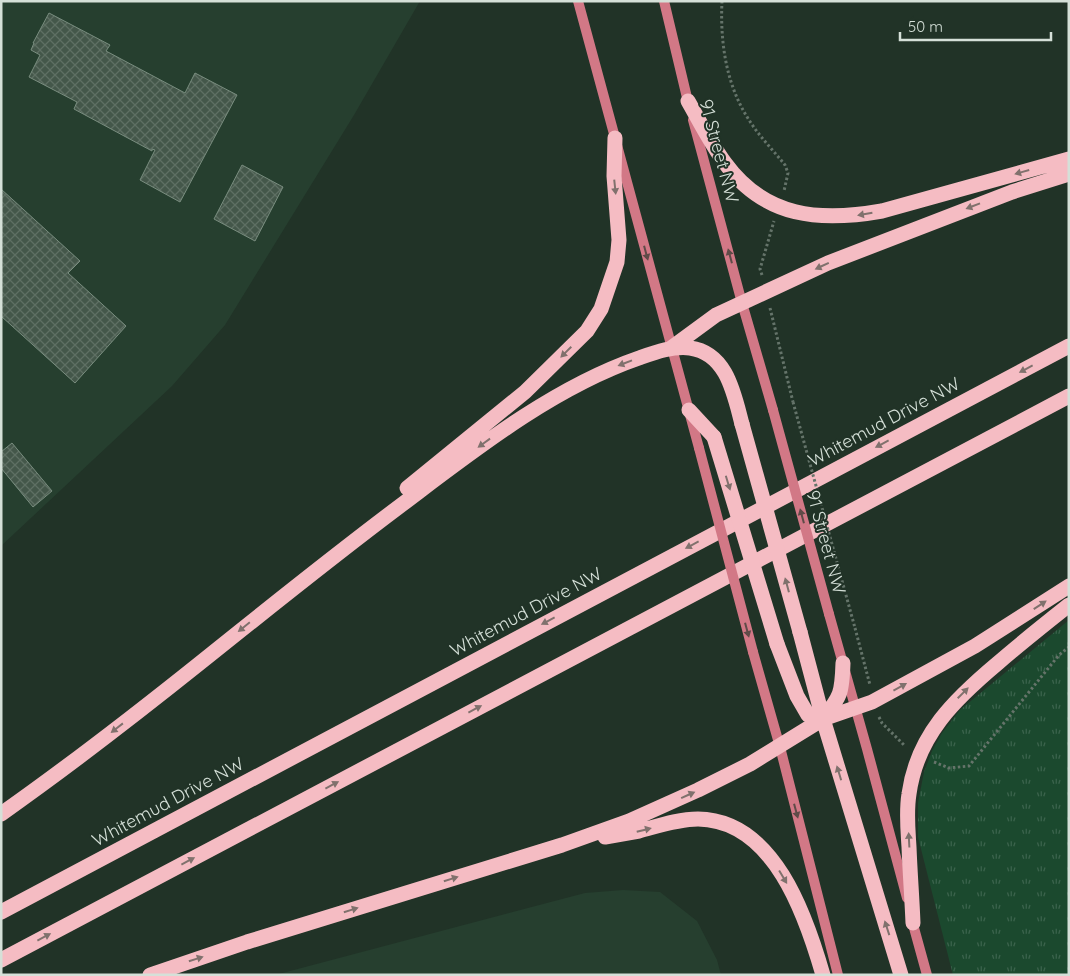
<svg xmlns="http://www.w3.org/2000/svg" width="1070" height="976" viewBox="0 0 1070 976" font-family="Quicksand,sans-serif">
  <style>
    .built { fill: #263f2f }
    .grass { fill: url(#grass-tufts) }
    .building { fill: url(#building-cross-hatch); stroke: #798d7f }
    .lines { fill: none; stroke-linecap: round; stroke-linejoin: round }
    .path { stroke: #65746a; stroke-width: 3; stroke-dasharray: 2.5 2.5; stroke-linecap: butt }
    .secondary { stroke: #d27886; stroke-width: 10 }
    .motorway { stroke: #f5bcc3; stroke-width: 15 }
    .path-bridge { stroke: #65746a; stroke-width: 3; stroke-dasharray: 2.5 2.5; stroke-linecap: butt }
    .secondary-bridge { stroke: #d27886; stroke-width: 10 }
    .motorway-bridge { stroke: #f5bcc3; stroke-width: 15 }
    .oneway { fill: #80716d }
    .oneway2 { fill: #5f4b48 }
    .labels { text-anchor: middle; stroke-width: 4; stroke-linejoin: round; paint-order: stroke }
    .street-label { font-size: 18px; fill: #d5e0d8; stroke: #213327 }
  </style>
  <defs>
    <pattern id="grass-tufts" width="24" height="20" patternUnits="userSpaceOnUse" patternTransform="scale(1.25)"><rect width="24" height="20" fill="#1b492e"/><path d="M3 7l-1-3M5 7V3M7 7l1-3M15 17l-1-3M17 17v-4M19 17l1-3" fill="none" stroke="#3b634c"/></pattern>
    <pattern id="building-cross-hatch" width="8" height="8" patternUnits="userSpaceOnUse" patternTransform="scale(1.25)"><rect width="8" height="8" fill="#44574a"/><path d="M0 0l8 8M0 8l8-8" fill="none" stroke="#5e6f63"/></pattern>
  </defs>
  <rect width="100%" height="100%" fill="#213327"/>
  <path class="built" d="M1 1H420L354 115 225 325 172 386 1 546Z
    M623 890 660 892 697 921 717 960 721 975H275L585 893Z"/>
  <path class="grass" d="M1069 620V975H953L918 837V803L924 772 932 751 942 733 960 710Z"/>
  <path class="building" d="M49 13 110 45 106 51 185 93 195 73 237 95 180 202 140 180 155 150 152 149V151L74 109 77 102 29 77 40 55 31 50 34 43H33Z
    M242 165 283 187 255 241 214 219Z
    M1 189 80 261 68 273 126 326 75 383 1 316Z
    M12 443 52 491 33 507 1 468V452Z"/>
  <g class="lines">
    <path class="path" d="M722 1C720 42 726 85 749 120 759 136 773 150 785 165L788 173 784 191
      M762 275 760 269 774 221
      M770 308 793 402
      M855 628 870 685
      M879 717 882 723 905 746
      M934 762 949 768 969 766 1059 655 1069 647"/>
    <path class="secondary" d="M578 1 699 448
      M664 1 689 106
      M693 120 742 303 773 410
      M829 614 867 749 907 898
      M753 652 780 747 838 975
      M911 917 927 975"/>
    <path class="motorway" d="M688 101C700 122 711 144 725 163 765 218 820 222 882 211L1069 159
      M671 348 716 315 828 263 1012 192 1069 174
      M689 410 714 437
      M407 488 525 392 587 331 601 309 617 262 619 240 614 176 615 138
      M800 632 823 719 901 975
      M777 644 797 696 808 715 823 719
      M823 719C841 696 842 693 843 663
      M1 814C69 766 135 715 200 663 266 610 332 557 400 506 473 451 552 388 639 358 656 352 672 346 690 348 727 353 734 394 742 424
      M605 837C616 835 628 833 639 831 658 826 678 819 698 819 774 820 806 916 823 975
      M1 912 1069 346
      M913 923C912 898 910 873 909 847 908 830 906 812 909 794 917 735 955 699 998 663 1021 643 1045 624 1069 605
      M1 960 1069 396
      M150 975 247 942 562 845 629 821 698 790 750 764 823 719 872 702 975 646 1069 586"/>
    <path class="path-bridge" d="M793 402 855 628"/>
    <path class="secondary-bridge" d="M773 410 829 614
      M699 448 753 652"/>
    <path class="motorway-bridge" d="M742 424 800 632
      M714 437 777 644"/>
  </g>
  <defs><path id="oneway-solid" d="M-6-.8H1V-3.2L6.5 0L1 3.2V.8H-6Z" transform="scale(1.25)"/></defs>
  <g class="oneway">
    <use href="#oneway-solid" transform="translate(1022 172) rotate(164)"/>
    <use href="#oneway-solid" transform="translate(615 187) rotate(84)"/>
    <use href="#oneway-solid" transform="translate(973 206) rotate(159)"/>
    <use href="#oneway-solid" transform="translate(865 214) rotate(170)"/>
    <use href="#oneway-solid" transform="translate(822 266) rotate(155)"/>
    <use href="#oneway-solid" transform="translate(566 352) rotate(135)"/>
    <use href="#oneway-solid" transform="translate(625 363) rotate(159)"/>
    <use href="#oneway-solid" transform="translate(1026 369) rotate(152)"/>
    <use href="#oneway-solid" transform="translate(484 443) rotate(144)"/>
    <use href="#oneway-solid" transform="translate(882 444) rotate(152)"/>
    <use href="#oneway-solid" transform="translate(728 483) rotate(73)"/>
    <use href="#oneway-solid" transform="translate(692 545) rotate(152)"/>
    <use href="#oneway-solid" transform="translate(787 585) rotate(-105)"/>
    <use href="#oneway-solid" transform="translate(1040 605) rotate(-33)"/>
    <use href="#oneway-solid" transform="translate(548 621) rotate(152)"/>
    <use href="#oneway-solid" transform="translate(244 627) rotate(141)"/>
    <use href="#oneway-solid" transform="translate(900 687) rotate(-29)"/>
    <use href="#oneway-solid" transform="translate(963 693) rotate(-45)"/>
    <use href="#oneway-solid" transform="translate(475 709) rotate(-28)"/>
    <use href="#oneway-solid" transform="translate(117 728) rotate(142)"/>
    <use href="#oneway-solid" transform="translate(839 773) rotate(-107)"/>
    <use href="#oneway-solid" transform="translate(332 785) rotate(-28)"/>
    <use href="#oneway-solid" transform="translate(688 795) rotate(-24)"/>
    <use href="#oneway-solid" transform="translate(644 830) rotate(-14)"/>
    <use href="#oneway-solid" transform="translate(909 840) rotate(-93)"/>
    <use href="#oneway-solid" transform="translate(188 861) rotate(-28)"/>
    <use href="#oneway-solid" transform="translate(783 877) rotate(59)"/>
    <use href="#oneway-solid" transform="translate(451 879) rotate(-17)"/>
    <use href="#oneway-solid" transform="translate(351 910) rotate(-17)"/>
    <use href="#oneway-solid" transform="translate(887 928) rotate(-108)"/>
    <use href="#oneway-solid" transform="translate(44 937) rotate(-28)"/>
    <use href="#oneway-solid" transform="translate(196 959) rotate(-18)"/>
  </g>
  <g class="oneway2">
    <use href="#oneway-solid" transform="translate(646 253) rotate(75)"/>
    <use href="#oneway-solid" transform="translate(730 256) rotate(-105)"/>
    <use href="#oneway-solid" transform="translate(802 516) rotate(-105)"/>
    <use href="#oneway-solid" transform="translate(747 630) rotate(75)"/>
    <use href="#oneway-solid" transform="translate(796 811) rotate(75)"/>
  </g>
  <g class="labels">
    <g class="street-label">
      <text transform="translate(719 151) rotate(75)" y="6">91 Street NW</text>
      <text transform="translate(884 422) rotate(-28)" y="6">Whitemud Drive NW</text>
      <text transform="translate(826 542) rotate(75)" y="6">91 Street NW</text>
      <text transform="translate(526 612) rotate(-28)" y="6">Whitemud Drive NW</text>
      <text transform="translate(168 802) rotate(-28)" y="6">Whitemud Drive NW</text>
    </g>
  </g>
  <rect width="1070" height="976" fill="none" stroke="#d5e0d8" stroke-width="5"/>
  <path d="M900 32v8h151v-8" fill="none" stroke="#d5e0d8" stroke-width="2.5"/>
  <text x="908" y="32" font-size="15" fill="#d5e0d8" stroke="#213327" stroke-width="4" paint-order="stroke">50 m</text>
</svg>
